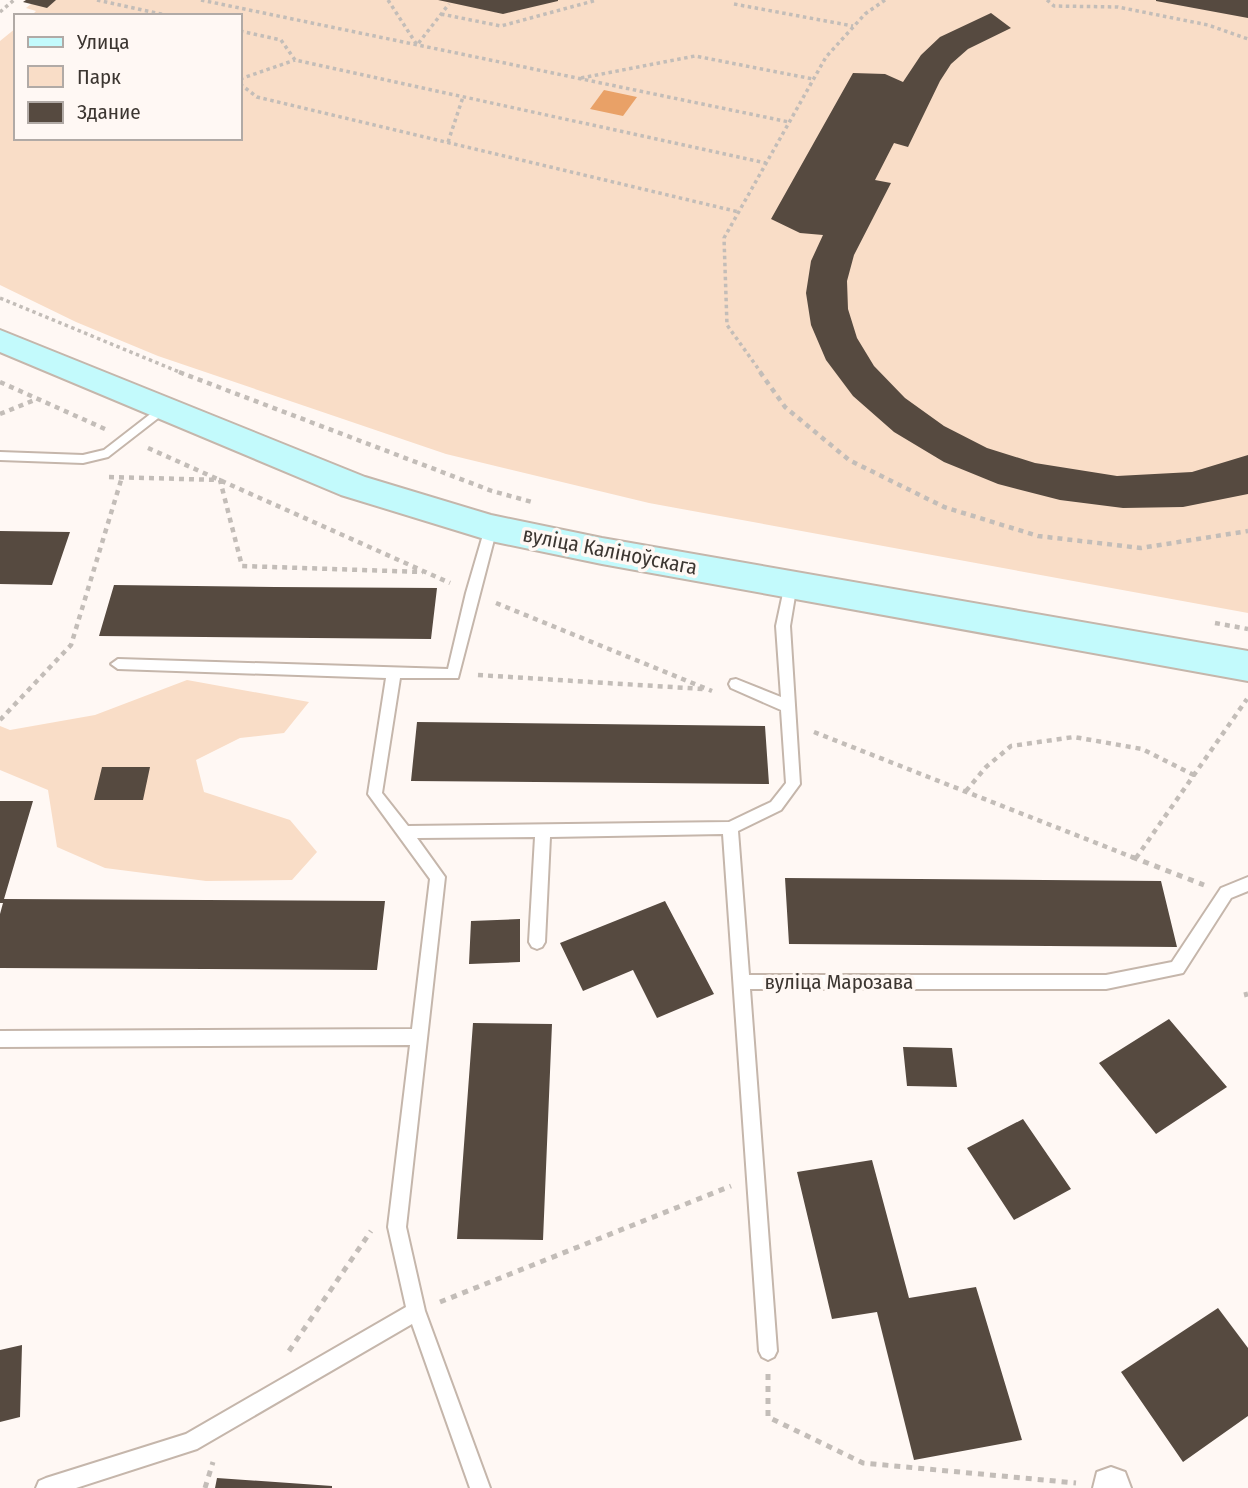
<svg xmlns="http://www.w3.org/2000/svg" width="1248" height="1488" viewBox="0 0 1248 1488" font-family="'Fira Sans Condensed',sans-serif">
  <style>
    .green { fill: #f9ddc7 }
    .water { fill: #e9a167 }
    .building { fill: #564a40 }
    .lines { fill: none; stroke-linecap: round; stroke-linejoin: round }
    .lane-casing { stroke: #c5b6ab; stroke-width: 4 }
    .street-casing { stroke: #c5b6ab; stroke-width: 4 }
    .secondary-casing { stroke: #c5b6ab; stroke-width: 4 }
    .path-far2 { stroke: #c3bdb8; stroke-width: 3.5; stroke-dasharray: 3.5 3.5; stroke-linecap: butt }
    .path-far1 { stroke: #c3bdb8; stroke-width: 4.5; stroke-dasharray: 5 5; stroke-linecap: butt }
    .path { stroke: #c3bdb8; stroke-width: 5; stroke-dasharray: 6 6; stroke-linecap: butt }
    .lane { fill: #fff; fill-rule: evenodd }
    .street { fill: #fff; fill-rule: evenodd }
    .secondary { fill: #c3fafc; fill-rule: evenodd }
    .labels { text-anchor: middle; stroke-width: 7; stroke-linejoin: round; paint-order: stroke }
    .street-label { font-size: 21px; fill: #3c3631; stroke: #fff8f4 }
  </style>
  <rect width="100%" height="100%" fill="#fff8f4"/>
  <path class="green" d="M36 0H1248V613L649 503 446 454 158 356 76 322 0 285V41L16 28V138H240V16H31L36 11 26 8Z
    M187 680 309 702 284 733 240 738 196 760 204 792 290 820 317 852 292 880 206 881 105 868 57 847 48 790 0 770V726L10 730 95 715Z"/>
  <path class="water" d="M604 90 637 97 623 116 590 109Z"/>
  <path class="building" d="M26 0H56L47 8 23 2Z
    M438 0H558V1L503 14Z
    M1156 0H1248V18L1156 1Z
    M991 13 1011 28 968 49 951 64 940 81 908 147 894 143 875 180 891 183 854 255 847 281 848 309 857 338 874 366 905 398 944 426 987 448 1035 463 1117 476 1192 472 1248 455V494L1183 507 1123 508 1060 500 998 484 944 462 894 432 853 396 826 360 811 325 806 293 811 261 823 235 800 233 771 219 853 73 885 74 903 82 921 55 940 37Z
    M0 531 70 532 52 585 0 584Z
    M114 585 275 587 437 588 431 639 99 636Z
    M417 722 765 726 769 784 411 781Z
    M102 767H150L143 800H94Z
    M0 801H33L4 899 385 901 377 970 0 968V914L3 903H0Z
    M785 878 1161 881 1177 947 789 944Z
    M665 901 714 994 657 1018 633 970 583 991 560 943Z
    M520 919V962L469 964 471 921Z
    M1169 1019 1227 1087 1156 1134 1099 1063Z
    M473 1023 552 1024 543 1240 457 1239Z
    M903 1047 952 1048 957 1087 907 1086Z
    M1023 1119 1071 1189 1014 1220 967 1148Z
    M872 1160 909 1298 976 1287 1022 1440 914 1460 877 1312 832 1319 797 1172Z
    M1218 1308 1248 1348V1416L1183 1462 1121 1372Z
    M22 1345 20 1417 0 1422V1350Z
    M217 1478 332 1486V1488H215Z"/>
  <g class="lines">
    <defs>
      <path id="lane" d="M162 405 166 406V412L108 457 83 463 0 460V452L83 455 104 450Z
        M491 523 497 528 458 678H400L382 793 408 826 729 822 771 802 786 783 781 710 731 688 729 684 731 680 736 679 781 697 776 626 785 584 791 579 797 584 790 626 800 784 781 810 738 831 749 975H1106L1172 962 1221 888 1248 877V891L1231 898 1183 973 1106 989H750L777 1351 774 1357 768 1360 762 1357 759 1351 723 834 550 837 545 942 542 947 537 949 532 947 529 942 535 837 417 838 445 877 406 1227 425 1311 490 1488H470L412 1324 197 1449 76 1488H36L39 1481 46 1478 186 1434 406 1307 388 1227 410 1045 0 1047V1031L412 1029 430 879 368 794 386 678 118 669 111 664 118 659 448 669 466 593 485 528Z"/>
      <path id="street" d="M1111 1467 1125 1472 1131 1488H1093L1097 1472Z"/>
      <path id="secondary" d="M0 330 365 477 491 515 602 538 1248 651V681L602 564 491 541 341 495 0 352Z"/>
    </defs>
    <use href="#lane" class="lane-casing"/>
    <use href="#street" class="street-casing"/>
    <use href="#secondary" class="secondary-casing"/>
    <path class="path-far2" d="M97 0 170 16
      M201 0 789 122
      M388 0 417 45 449 4
      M1047 0 1054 6 1118 7 1208 25 1248 39
      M734 4 853 26
      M0 12 14 0
      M441 14 501 26 597 0
      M240 31 281 40 295 60 766 163
      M581 78 695 56 813 79
      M240 79 295 60
      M240 84 257 97 739 212
      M448 142 463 97
      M0 298 184 374
      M762 374 727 325 724 238 826 57 865 14 885 0"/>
    <path class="path-far1" d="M179 372 492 491 532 502
      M760 372 785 407 849 460 944 507 1038 536 1141 548 1248 531
      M0 382 105 429
      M0 414 37 399
      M148 448 450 583
      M109 477 220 480 242 566 423 572
      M496 603 712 691
      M1215 623 1248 629
      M478 675 703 689
      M0 720 71 645 122 477
      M814 732 1137 859
      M966 791 986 767 1011 746 1074 737 1142 749 1194 775
      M1136 858 1247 699"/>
    <path class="path" d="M1132 857 1204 885
      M1244 995 1248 994
      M440 1302 731 1186
      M289 1351 371 1231
      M768 1374V1417L863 1463 1076 1483
      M205 1488 213 1462"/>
    <use href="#lane" class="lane"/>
    <use href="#street" class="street"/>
    <use href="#secondary" class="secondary"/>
  </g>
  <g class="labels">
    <g class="street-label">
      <text transform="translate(610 551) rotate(11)" y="7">вуліца Каліноўскага</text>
      <text x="839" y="989">вуліца Марозава</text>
    </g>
  </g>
  <rect x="14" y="14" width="228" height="126" fill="#fff8f4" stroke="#b1aaa6" stroke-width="2"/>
  <rect x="28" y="37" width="35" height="10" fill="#c3fafc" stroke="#b1aaa6" stroke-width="2"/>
  <text x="77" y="49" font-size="21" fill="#3c3631">Улица</text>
  <rect x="28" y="66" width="35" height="21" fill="#f9ddc7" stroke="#b1aaa6" stroke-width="2"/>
  <text x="77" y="84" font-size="21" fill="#3c3631">Парк</text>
  <rect x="28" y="102" width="35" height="21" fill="#564a40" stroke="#b1aaa6" stroke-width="2"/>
  <text x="77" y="119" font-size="21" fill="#3c3631">Здание</text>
</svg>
